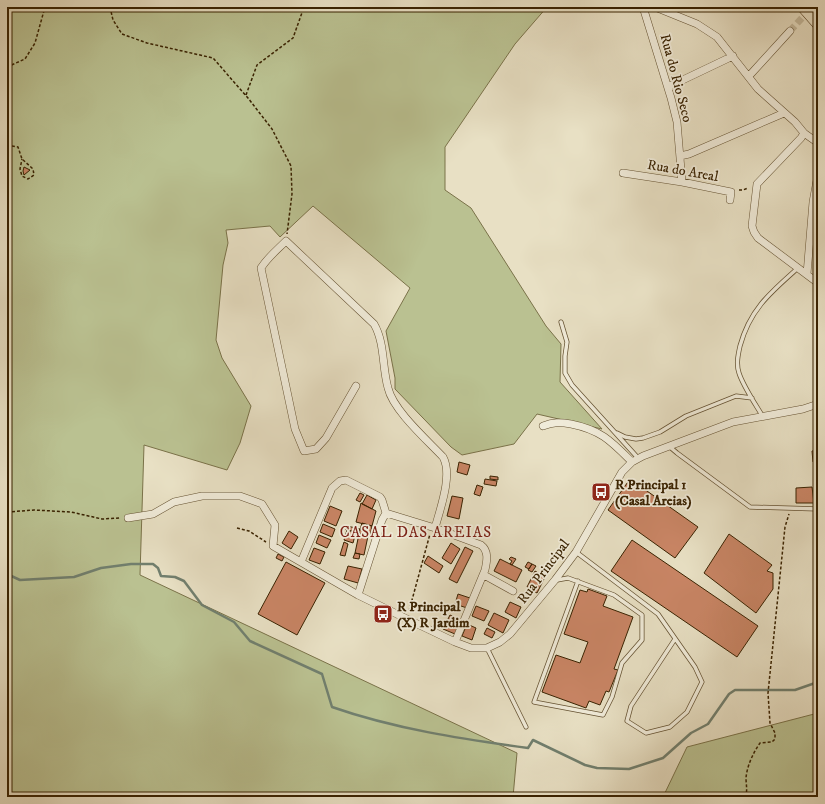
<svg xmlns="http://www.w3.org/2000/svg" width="825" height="804" viewBox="0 0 825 804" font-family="'IM FELL DW Pica',serif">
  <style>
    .green { fill: #bac191; stroke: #7a7249 }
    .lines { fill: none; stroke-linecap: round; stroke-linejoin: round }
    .stream { stroke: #717f6e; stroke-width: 2.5 }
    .building { fill: #c98565; stroke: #392201 }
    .street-tunnel { stroke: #c5ba9d; stroke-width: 7; stroke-dasharray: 7 3.5; stroke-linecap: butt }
    .lane-casing { stroke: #655232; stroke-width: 5 }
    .street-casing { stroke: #655232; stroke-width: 8 }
    .primary-casing { stroke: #392201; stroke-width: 12 }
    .path { stroke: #392201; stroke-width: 1.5; stroke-dasharray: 3 2; stroke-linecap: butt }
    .lane { stroke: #f0ebd9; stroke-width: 3.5 }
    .street { stroke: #f0ebd9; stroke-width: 7 }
    .primary { stroke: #e8e0c4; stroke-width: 11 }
    .labels { text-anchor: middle; stroke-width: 3.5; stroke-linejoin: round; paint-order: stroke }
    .street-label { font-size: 14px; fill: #392201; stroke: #f0ebd9 }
    .poi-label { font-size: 14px; font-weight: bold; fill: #392201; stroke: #f0ebd9; text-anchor: start }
    .neighbourhood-label { font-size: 15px; letter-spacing: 1px; fill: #7a1f14; stroke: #f0ebd9 }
  </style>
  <rect width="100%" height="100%" fill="#e8e0c4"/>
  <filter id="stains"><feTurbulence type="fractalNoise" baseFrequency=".005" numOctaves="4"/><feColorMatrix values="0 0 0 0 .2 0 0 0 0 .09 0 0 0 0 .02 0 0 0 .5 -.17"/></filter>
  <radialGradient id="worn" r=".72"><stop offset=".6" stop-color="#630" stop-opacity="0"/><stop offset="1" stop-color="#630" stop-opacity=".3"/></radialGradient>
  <path class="green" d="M7 7H547L515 44 445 147V190L471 208 546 326 561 344 560 382 602 429 537 414 514 444 462 455 451 447 395 389V378L386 331 410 288 313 206 280 237 270 226 226 230 228 243 223 265 216 340 222 358 251 406 240 443 227 470 144 445 140 575 517 753 513 797H7Z
    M818 713V797H663L687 747Z"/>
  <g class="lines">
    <path class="stream" d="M7 574 20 580 74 577 101 568 131 564H153L158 568 161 576 175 577 184 581 202 605 234 622 250 641 322 674 332 707C395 729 462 739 528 748L533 740 585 765 597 768 629 769 663 758 691 733 708 724 729 694 735 690H795L818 682"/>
  </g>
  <path class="building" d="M24 167 30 170 24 175 23 171Z
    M818 450V462H813L812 451Z
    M459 462 470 465 467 475 457 472Z
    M490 476 498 477V480L490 479Z
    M485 479 497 481 496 486 484 484Z
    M630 479 698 527 675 558 608 510Z
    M477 485 483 487 480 496 474 494Z
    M812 487 814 503H796V488Z
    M360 493 364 495 360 502 356 500Z
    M367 495 376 500 372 509 362 504Z
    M452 496 463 498 459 519 447 516Z
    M361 503 376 511 372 526 356 522Z
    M330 506 342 511 336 526 324 521Z
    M362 523 372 526 370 536 359 533Z
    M323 524 335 529 332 537 320 532Z
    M347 526 360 529 359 533 346 530Z
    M347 530 356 532 353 543 344 540Z
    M289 531 298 537 291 549 282 543Z
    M359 534 368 536 364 555 355 553Z
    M729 534 772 565 767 571 773 573V589L756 613 704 573Z
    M319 535 331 540 327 548 316 543Z
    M632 540 758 626 737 657 611 571Z
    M344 542 348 544 345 556 340 555Z
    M451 543 460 549 451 564 442 558Z
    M465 547 473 551 457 583 449 579Z
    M314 548 325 552 320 564 309 560Z
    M355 553 360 554 359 559 353 558Z
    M278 554 284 557 282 561 276 558Z
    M428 556 443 566 439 573 424 563Z
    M511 557 516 559 512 565 510 564 512 561 509 559Z
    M500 559 522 570 516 582 494 571Z
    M286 562 325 583 297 635 258 614Z
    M528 562 532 564 529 569 525 567Z
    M532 564 536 566 532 572 528 570Z
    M348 566 362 569 358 583 344 579Z
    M535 571 545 577 537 593 527 587Z
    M588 589 607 596 603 606 633 617 614 669 618 670 609 692 606 691 600 705 589 701 586 708 542 692 556 655 580 663 588 642 564 634 580 590 587 592Z
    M458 594 470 598 467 608 455 604Z
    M510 602 521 607 516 618 505 612Z
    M476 606 489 611 484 621 472 616Z
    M494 613 509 620 503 633 488 625Z
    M450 615 461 620 455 634 443 629Z
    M467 624 476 628 472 640 462 636Z
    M487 628 495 632 492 638 484 634Z"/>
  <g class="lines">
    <path class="street-tunnel" d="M790 31 812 7"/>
    <defs>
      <path id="lane" d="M561 322 567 342 565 356V373L572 385 638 458
        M763 417C756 405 743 386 739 373 736 364 738 355 740 346 750 309 771 292 798 268
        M617 433 625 437 636 439 643 438 660 432 686 416 736 396 752 398
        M670 447 677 453 750 507 818 509
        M576 552 658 614 695 667 702 682 687 712 670 727 646 733 627 721 631 706 675 639
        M557 580 568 578 614 595 642 615V640L622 663 612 697 603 715 534 702 578 581
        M487 648 526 727"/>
      <path id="street" d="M643 7 671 98 677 122 682 182
        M655 7 697 24 717 37 758 89 795 122 804 133 801 138 757 184 752 226 754 232 758 238 818 283
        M749 76 790 31
        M668 87 733 56
        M804 133 818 143
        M680 156 689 154 784 113
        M623 173 682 182 731 192 730 200
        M807 274 813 202 818 175
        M356 386 326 438 316 449 304 451 295 429 261 268C268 257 277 250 286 241L374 324C385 343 382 367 388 388 393 410 427 440 443 457 453 475 440 509 435 528
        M543 426C553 422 560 422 571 424 601 430 611 441 632 462
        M386 513 435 528 481 545C489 551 487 561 485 570L455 642
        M128 518 153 514 174 502 202 496H240L262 504 275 525 273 546 358 595 407 619 455 642 471 648H487L500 642 510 634 555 580 576 552 622 472 632 462 643 456 733 422 803 409 818 404
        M301 562 332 488 340 481 346 480 380 497 382 500 386 513
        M484 575 513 591
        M358 595 382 520 386 513"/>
      <path id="primary" d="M803 7 818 24"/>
    </defs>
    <use href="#lane" class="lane-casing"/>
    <use href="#street" class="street-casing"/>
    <use href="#primary" class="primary-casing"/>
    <path class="path" d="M110 7 113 20 122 34 147 43 213 58 248 98 272 129 291 166 292 194 287 234
      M7 67 25 59 35 43 45 7
      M246 95 257 65 293 38 304 7
      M7 145 18 147 22 159 33 169 34 175 28 179 22 176 20 169 22 159
      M739 190H743L748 188
      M7 512 34 510 71 512 102 519 120 518
      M237 528 249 531 266 542
      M409 611 430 534
      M745 797C748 791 746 785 746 778 747 766 753 753 760 743L772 742 775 739V733L770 723 768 693 785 527 789 514"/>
    <use href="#lane" class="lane"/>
    <use href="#street" class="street"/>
    <use href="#primary" class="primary"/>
  </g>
  <defs>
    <symbol id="bus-square" viewBox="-11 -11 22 22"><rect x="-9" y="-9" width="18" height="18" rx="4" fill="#8f2418" stroke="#f0ebd9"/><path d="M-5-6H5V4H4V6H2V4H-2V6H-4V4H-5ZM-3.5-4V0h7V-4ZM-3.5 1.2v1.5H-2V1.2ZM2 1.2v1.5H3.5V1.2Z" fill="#fff"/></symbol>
  </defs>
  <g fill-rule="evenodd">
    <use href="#bus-square" x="590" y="481" width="22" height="22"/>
    <use href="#bus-square" x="372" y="603" width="22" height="22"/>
  </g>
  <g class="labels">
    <g class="street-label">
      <text transform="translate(677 78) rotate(75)" y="5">Rua do Rio Seco</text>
      <text transform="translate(683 170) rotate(10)" y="5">Rua do Areal</text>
      <text transform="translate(543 571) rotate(-53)" y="5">Rua Principal</text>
    </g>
    <g class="poi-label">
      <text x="615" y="489">R Principal 1<tspan x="615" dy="16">(Casal Areias)</tspan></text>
      <text x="397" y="611">R Principal<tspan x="397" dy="16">(X) R Jardim</tspan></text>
    </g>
    <g class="neighbourhood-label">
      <text x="416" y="537">CASAL DAS AREIAS</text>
    </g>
  </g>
  <rect width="825" height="804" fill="none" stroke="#e8e0c4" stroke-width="24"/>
  <rect x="8" y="8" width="809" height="788" fill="none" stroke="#392201" stroke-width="2"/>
  <rect x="12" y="12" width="801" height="780" fill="none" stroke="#392201"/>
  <rect width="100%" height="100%" filter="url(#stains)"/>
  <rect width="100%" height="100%" fill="url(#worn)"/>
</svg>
